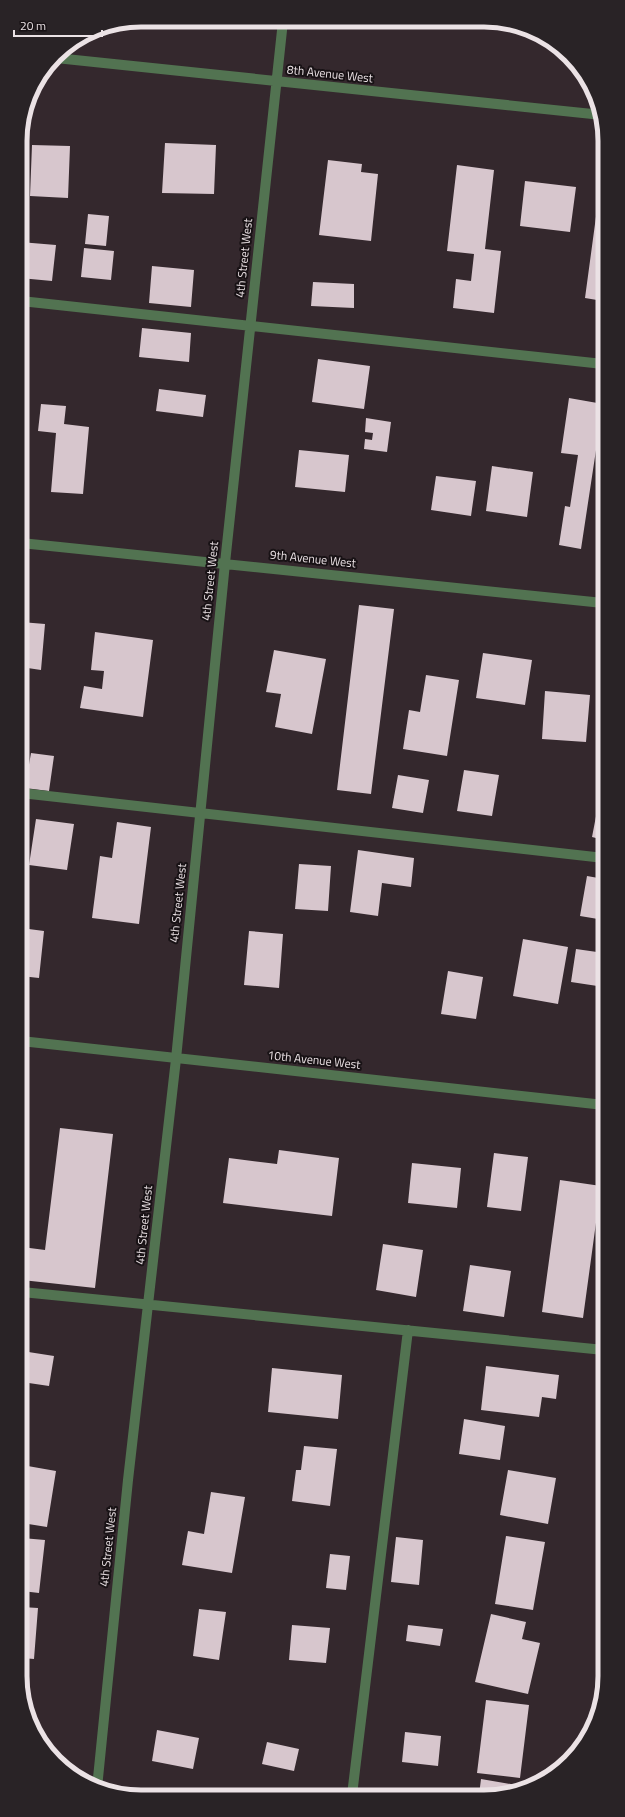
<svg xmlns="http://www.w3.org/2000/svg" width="625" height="1817" viewBox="0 0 625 1817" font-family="'Titillium Web',sans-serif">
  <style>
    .building { fill: #d7c6cd }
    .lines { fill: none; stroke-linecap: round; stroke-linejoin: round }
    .minor { stroke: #527351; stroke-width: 10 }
    .labels { text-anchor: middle; stroke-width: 4; stroke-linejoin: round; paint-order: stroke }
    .street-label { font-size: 12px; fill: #ebe2e5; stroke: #181215 }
    .rim { fill: none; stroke: #ebe2e5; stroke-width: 5 }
  </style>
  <rect width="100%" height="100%" fill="#34282d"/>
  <path class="building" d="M536 33 544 36 553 43 534 40Z
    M165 143 216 145 214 194 162 193Z
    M32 145 70 146 68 198 30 196Z
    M328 160 362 164 361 172 378 174 371 241 319 235Z
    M457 165 494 170 485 249 501 251 494 313 453 308 456 279 471 281 474 254 447 251Z
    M525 181 576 187 570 232 520 226Z
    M600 187H603V301L585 298Z
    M88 214 109 216 106 246 85 244Z
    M20 242 56 245 52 281 20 278Z
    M84 248 114 251 111 280 81 277Z
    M152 266 194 270 191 307 149 303Z
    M313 282 354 284V308L311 306Z
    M142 328 191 333 189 362 139 357Z
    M318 359 370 366 364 409 312 402Z
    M159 389 206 395 203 417 156 411Z
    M569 398 603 404 581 549 559 545 565 506 570 507 578 455 561 453Z
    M41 404 66 406 64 424 89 427 83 494 51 492 56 433 38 431Z
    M366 418 391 422 387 452 364 449 365 439 372 440 373 433 365 432Z
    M299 450 349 455 345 492 295 487Z
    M492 466 533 472 527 517 486 511Z
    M436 476 476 481 471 516 431 510Z
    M359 605 394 609 371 794 337 790Z
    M21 622 45 624 41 670 21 667Z
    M95 632 153 640 143 717 80 708 84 686 102 689 104 671 91 670Z
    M274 650 326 659 312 734 275 727 281 694 266 692Z
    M483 653 532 660 525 705 476 698Z
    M426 675 459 680 447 756 403 749 409 710 420 712Z
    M545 691 590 695 586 742 542 739Z
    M31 753 54 756 49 791 25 788Z
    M464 770 499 775 492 816 457 811Z
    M398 775 429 780 423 813 392 808Z
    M598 806 604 807V840L592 837Z
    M36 819 74 824 67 870 29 865Z
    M117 822 151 827 139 924 92 918 100 856 112 858Z
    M358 850 414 858 411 887 382 883 378 916 350 912Z
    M299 864 331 866 328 911 295 909Z
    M587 876 604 879V920L580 916Z
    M21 928 44 931 39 978 21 976Z
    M249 931 283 934 279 988 244 985Z
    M523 939 568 947 558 1004 513 996Z
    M576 949 604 953V987L571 982Z
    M448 971 483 977 476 1019 441 1014Z
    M60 1128 113 1134 95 1288 22 1280V1247L45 1250Z
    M279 1150 339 1158 332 1216 223 1203 229 1158 277 1164Z
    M494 1153 528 1157 521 1211 487 1207Z
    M412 1163 461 1168 457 1208 408 1203Z
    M560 1180 601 1186 583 1318 542 1312Z
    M383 1244 423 1250 416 1297 376 1290Z
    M470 1265 511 1271 504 1317 463 1311Z
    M22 1351 54 1356 49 1386 22 1382Z
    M486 1366 559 1375 556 1399 542 1397 539 1417 481 1410Z
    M272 1368 342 1375 338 1419 268 1412Z
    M464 1419 505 1426 500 1460 459 1454Z
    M304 1446 337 1449 330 1506 292 1501 296 1470H301Z
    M22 1465 56 1471 47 1527 22 1523Z
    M508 1470 556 1478 548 1524 500 1515Z
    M211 1492 245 1497 232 1573 182 1565 188 1531 204 1534Z
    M506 1536 545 1542 533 1610 495 1604Z
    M396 1537 423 1540 419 1585 391 1582Z
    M22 1538 45 1540 39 1593 22 1591Z
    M330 1554 350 1556 346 1590 326 1588Z
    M22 1607 38 1608 34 1659 22 1658Z
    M199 1609 226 1612 219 1660 193 1656Z
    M491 1614 526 1622 522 1639 540 1643 528 1694 475 1682Z
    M292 1625 330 1628 326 1663 289 1660Z
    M408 1625 443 1629 440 1646 406 1641Z
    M486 1700 529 1705 520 1778 477 1773Z
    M157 1730 199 1738 193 1769 152 1761Z
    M405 1732 441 1736 438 1766 402 1762Z
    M267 1742 299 1749 294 1771 262 1764Z
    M481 1779 522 1786 521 1790 508 1795H479Z
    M386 1790 414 1794V1795H385Z"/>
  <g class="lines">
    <path class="minor" d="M56 58 602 115
      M21 301 603 364
      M21 543 603 603
      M21 793 604 858
      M21 1041 604 1105
      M22 1292 604 1350
      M597 1718 605 1643
      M97 1788 128 1480 176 1059 225 563 283 21
      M352 1795 408 1330"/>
  </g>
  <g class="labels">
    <g class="street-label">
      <text transform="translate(330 74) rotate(6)" y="4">8th Avenue West</text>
      <text transform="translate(244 258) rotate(-84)" y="4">4th Street West</text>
      <text transform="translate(313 559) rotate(6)" y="4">9th Avenue West</text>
      <text transform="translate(210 581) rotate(-84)" y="4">4th Street West</text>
      <text transform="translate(178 903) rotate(-84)" y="4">4th Street West</text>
      <text transform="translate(314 1060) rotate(6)" y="4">10th Avenue West</text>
      <text transform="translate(144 1225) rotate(-84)" y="4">4th Street West</text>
      <text transform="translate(108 1547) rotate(-84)" y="4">4th Street West</text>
    </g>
  </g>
  <path d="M0 0H625V1817H0ZM141 27H484A114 114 0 0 1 598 141V1676A114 114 0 0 1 484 1790H141A114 114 0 0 1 27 1676V141A114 114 0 0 1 141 27Z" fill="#292326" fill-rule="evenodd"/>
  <path class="rim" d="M141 27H484A114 114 0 0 1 598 141V1676A114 114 0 0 1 484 1790H141A114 114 0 0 1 27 1676V141A114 114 0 0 1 141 27Z"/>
  <path d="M14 30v6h88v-6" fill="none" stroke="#ebe2e5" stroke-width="2"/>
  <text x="20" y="30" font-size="12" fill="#ebe2e5" stroke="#181215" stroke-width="3" paint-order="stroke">20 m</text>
</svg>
